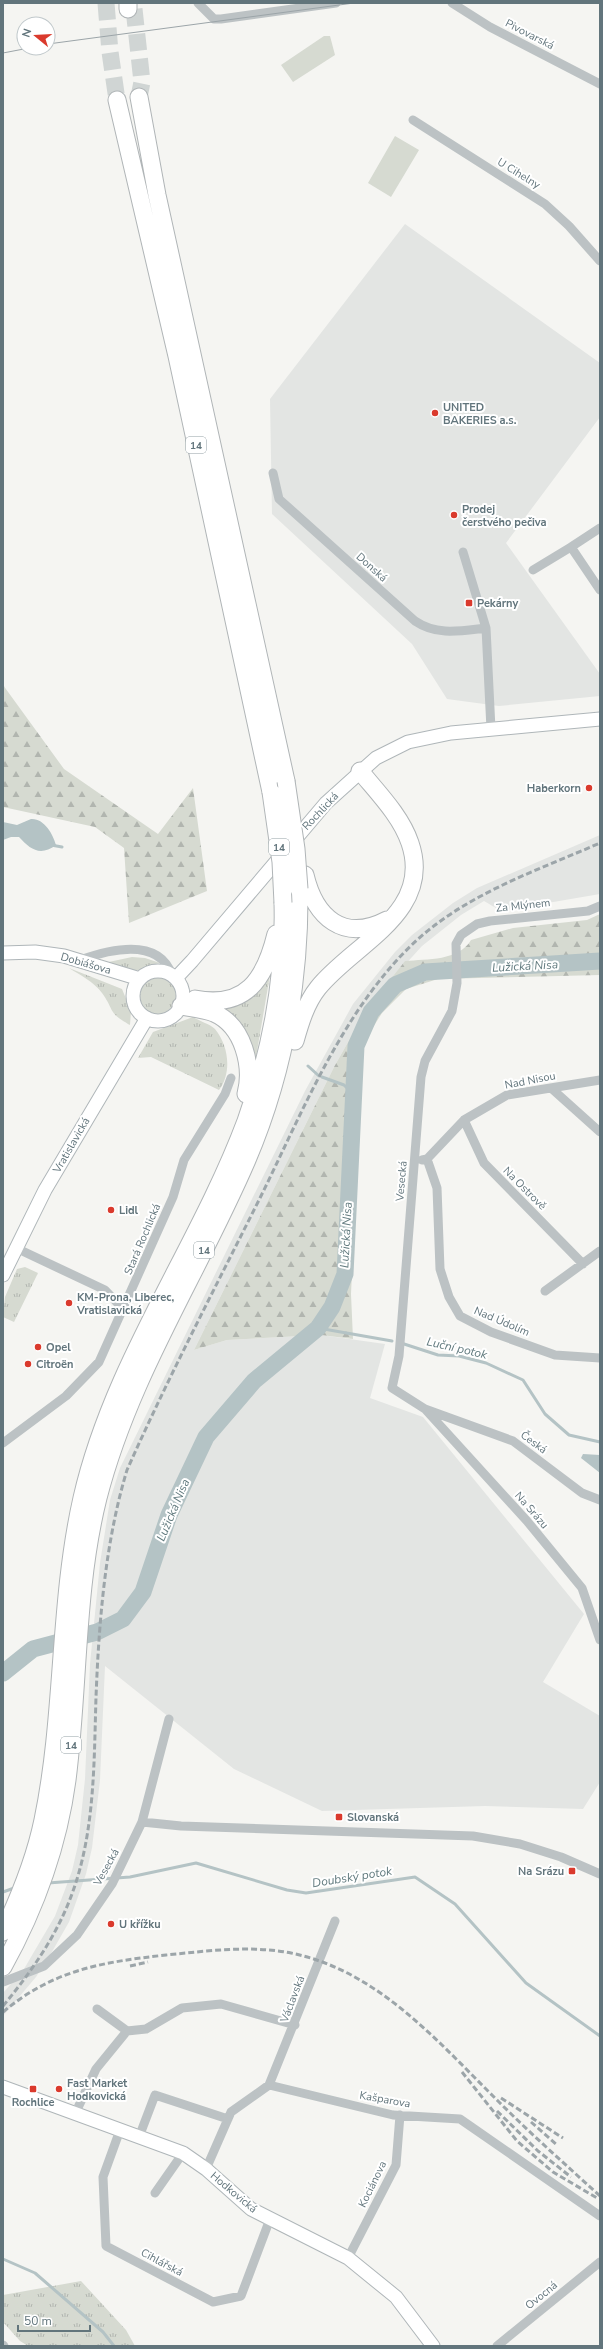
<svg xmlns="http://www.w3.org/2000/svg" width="603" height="2349" viewBox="0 0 603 2349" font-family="'Nunito Sans',sans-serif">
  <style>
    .built { fill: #e3e5e3 }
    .grass { fill: url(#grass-tufts) }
    .forest { fill: url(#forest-firs) }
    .garden { fill: #d6dad1 }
    .water { fill: #b4c3c5 }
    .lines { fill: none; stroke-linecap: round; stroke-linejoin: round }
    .stream { stroke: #b4c3c5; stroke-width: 3 }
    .river { stroke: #b4c3c5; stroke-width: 17 }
    .highway-tunnel { stroke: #d0d5d4; stroke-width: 17; stroke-dasharray: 17 8; stroke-linecap: butt }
    .secondary-casing { stroke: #afb6b9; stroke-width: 15 }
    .highway-casing { stroke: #b0b5b7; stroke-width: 19 }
    .street { stroke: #bcc2c4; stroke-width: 9 }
    .secondary { stroke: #fff; stroke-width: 13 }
    .highway { stroke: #fff; stroke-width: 17 }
    .tram { stroke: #9ca5a9; stroke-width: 1 }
    .rail { stroke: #9ca5a9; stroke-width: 3; stroke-dasharray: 6 3; stroke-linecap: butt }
    .highway-bridge-casing { stroke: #b0b5b7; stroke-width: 19; stroke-linecap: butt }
    .highway-bridge { stroke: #fff; stroke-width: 17 }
    .poi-dot { fill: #da3a2d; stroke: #fff; stroke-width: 1.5 }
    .labels { text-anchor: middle; stroke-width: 4; stroke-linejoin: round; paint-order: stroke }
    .shield { fill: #fff; stroke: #919ea3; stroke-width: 1 }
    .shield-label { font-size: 10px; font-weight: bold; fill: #62757c }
    .street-label { font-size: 11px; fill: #62757c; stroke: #fff }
    .poi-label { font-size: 11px; font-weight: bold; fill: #62757c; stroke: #fff; text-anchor: start }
    .water-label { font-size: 12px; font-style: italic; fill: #627b7f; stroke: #fff }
  </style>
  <defs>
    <pattern id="grass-tufts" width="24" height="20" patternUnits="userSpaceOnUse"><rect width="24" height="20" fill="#d6dad1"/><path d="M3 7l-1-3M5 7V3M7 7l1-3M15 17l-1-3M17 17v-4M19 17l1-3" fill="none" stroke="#b1b5af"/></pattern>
    <pattern id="forest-firs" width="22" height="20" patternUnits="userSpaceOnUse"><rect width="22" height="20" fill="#d6dad1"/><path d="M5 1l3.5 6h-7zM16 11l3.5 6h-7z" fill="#b1b5af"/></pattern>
  </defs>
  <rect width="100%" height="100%" fill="#f5f5f2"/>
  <path class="built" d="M405 224 600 363V417L506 543 600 674V696L499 706 447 699 412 644 272 514 270 399Z
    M600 835V894L501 911 484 901 461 915 422 946 382 990 365 1012 334 1067 194 1350 227 1340 321 1335 385 1344 370 1398 423 1417 584 1614 543 1682 600 1716V1782L583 1809 485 1806 322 1811 234 1769 105 1666 100 1780 92 1848 86 1874 69 1922 53 1950 36 1977 3 2016V1993L24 1969 55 1916 72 1871 78 1845 85 1779 90 1664 100 1563 110 1500 120 1468 305 1091 353 1004 395 952 412 935 453 903 477 888Z"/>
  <path class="grass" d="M132 957 145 958 160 963C152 964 146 968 139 970 127 972 115 967 104 963Z
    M69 968 122 989 131 1011 130 1025C107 1012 115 1011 102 993 94 982 80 975 69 968Z
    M270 975 256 1057C249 1035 242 1020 223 1009 240 1002 259 990 270 975Z
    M138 995a19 19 0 1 1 38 0a19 19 0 1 1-38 0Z
    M193 1017C199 1021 210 1024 215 1029 229 1046 232 1073 219 1090L151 1057 138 1058 153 1032Z
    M25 1267 38 1273 14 1322 3 1317 5 1297 17 1269Z
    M81 2281 126 2330 135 2346H28L20 2341 3 2322V2295Z"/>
  <path class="forest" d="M3 685 64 769 158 834 193 788 207 891 129 923 124 848 95 827 3 807Z
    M600 914V975L438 979 406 989 382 1013 363 1043 351 1294 353 1339 321 1335 227 1340 194 1350 334 1067 365 1012 405 961C427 959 459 961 471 940L513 928 587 920Z"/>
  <path class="garden" d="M324 36H330L335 55 293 82 281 65Z
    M395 136 419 150 391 197 368 183Z"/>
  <path class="water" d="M31 819C44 818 53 834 56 845 40 857 30 849 19 837H11L3 840V822L17 825Z
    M583 1454 600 1455V1473L581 1458Z"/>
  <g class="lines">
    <path class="stream" d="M51 845 62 847
      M308 1066 319 1076
      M322 1077 344 1085 352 1093
      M318 1328 392 1341
      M401 1343 438 1355 459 1356 486 1363 523 1380 545 1414 569 1435 600 1442
      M48 1883 130 1877 196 1863 287 1890 306 1893 415 1877 455 1904 526 1983 600 2036
      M3 1892 17 1887
      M3 2259 35 2273 103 2332 114 2346"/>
    <path class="river" d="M3 1673 33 1649 97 1632 123 1619 143 1592 169 1515 206 1437 254 1381 318 1328 332 1307 345 1274 356 1046 371 1012 395 985 425 972 600 961"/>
    <path class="highway-tunnel" d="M106 3 110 52 117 100
      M134 9 142 82 139 97"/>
    <defs>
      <path id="secondary" d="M3 953 35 952 64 956 140 979
        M133 996a25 25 0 1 1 50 0a25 25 0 1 1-50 0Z
        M176 978 192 961 326 803 376 758 408 742 451 733 600 719
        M3 1275 45 1190 147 1018
        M3 2087 183 2153 206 2169 251 2209 348 2258 396 2297 433 2346"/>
      <path id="highway" d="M128 3V9
        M139 97 157 195 286 781
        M117 100 177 356 271 792
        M305 875C315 917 343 943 387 920
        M195 999C246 1009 265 979 276 934
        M181 1006C191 1008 204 1009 214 1013 244 1026 253 1067 246 1094
        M295 1041C300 1023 306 1003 318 988 353 944 434 913 410 843 401 816 378 793 360 771
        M3 1932C20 1896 35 1859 43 1820 65 1714 58 1604 82 1498 113 1362 198 1249 246 1121 271 1051 285 977 283 903
        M3 1967C35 1909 58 1847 67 1780 79 1687 75 1590 98 1498 129 1377 198 1274 247 1160 284 1073 300 983 299 889"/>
    </defs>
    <use href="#secondary" class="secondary-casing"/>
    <use href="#highway" class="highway-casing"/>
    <path class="street" d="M198 3 214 19H221L336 3
      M452 3 490 27 600 84
      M413 120 545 204 569 226 600 261
      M273 473 279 499 415 621C437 636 460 631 486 628
      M600 528 571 547 600 590
      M463 552 486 628 491 729
      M533 570 571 547
      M600 906 588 911 490 921 477 924 461 935 456 944 457 983 452 1011 425 1061 421 1077 399 1356 392 1388 425 1409 513 1441 582 1493 600 1500
      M80 960C108 950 158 936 172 975
      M551 1088 600 1132
      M464 1120 484 1163 583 1264
      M427 1159 437 1188 440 1269 449 1297 460 1316 491 1332 555 1355 600 1358
      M422 1160 427 1159 464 1120 507 1095 600 1080
      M16 1248 105 1290 124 1310
      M545 1291 600 1251
      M426 1410 527 1521 582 1588 600 1640
      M3 1443 66 1396 99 1362 173 1197 184 1160 225 1094 231 1078
      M142 1822 181 1826 473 1836 520 1844 561 1857 600 1874
      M3 1982 44 1966 77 1935 112 1884 142 1822 169 1719
      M127 2031 146 2029 182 2008 221 2004 295 2025
      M269 2085 335 1921
      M75 2114 96 2069 127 2031 97 2009
      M120 2130 103 2177 106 2246 213 2302 241 2296 270 2219
      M139 2137 155 2095 228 2119
      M206 2169 231 2112 269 2085 393 2115 460 2119 600 2216
      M155 2193 183 2153
      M348 2258 396 2165 400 2115
      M3 2345 4 2346
      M497 2346 600 2262"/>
    <use href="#secondary" class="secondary"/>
    <use href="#highway" class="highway"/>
    <path class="tram" d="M48 44 354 3
      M3 53 29 48"/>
    <path class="rail" d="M130 1966 148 1962
      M3 2006C32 1971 58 1934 73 1891 95 1830 94 1761 96 1697 99 1621 105 1543 127 1470 168 1378 215 1288 260 1198 303 1111 344 1007 417 940 469 893 536 871 600 843
      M3 2012C53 1970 102 1962 166 1955 208 1951 249 1945 291 1953 379 1971 439 2043 499 2102 532 2135 566 2165 600 2196
      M462 2072 517 2141 553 2172 597 2198
      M501 2098 563 2138
      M497 2111 538 2151 571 2177
      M531 2122 557 2145"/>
    <defs>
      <path id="highway-bridge" d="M286 781 296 849 299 889
        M271 792 281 862 283 903"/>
    </defs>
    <use href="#highway-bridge" class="highway-bridge-casing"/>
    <use href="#highway-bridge" class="highway-bridge"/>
  </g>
  <g class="poi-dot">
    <circle cx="435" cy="413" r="4"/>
    <circle cx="454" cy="515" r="4"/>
    <rect x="465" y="599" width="8" height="8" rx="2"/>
    <circle cx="589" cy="788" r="4"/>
    <circle cx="111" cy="1210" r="4"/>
    <circle cx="69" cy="1303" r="4"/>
    <circle cx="38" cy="1347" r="4"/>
    <circle cx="28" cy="1364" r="4"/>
    <rect x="335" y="1813" width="8" height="8" rx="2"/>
    <rect x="568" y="1867" width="8" height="8" rx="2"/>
    <circle cx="111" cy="1924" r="4"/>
    <rect x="29" y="2085" width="8" height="8" rx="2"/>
    <circle cx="59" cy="2089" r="4"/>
  </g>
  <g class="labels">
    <g class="shield">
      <rect x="186" y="437" width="20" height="16" rx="3"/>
      <rect x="269" y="839" width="20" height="16" rx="3"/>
      <rect x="194" y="1242" width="20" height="16" rx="3"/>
      <rect x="61" y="1737" width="20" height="16" rx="3"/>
    </g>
    <g class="shield-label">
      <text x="196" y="449">14</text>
      <text x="279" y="851">14</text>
      <text x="204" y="1254">14</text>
      <text x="71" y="1749">14</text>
    </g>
    <g class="street-label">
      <text transform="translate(530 34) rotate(27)" y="4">Pivovarská</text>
      <text transform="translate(519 173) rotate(32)" y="4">U Cihelny</text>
      <text transform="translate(372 567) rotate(42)" y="4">Donská</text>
      <text transform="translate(320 811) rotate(-47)" y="4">Rochlická</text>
      <text transform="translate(523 905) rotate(-6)" y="4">Za Mlýnem</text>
      <text transform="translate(86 963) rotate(16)" y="4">Dobiášova</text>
      <text transform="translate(530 1080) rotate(-11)" y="4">Nad Nisou</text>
      <text transform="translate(71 1145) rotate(-60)" y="4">Vratislavická</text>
      <text transform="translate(401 1181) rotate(-85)" y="4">Vesecká</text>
      <text transform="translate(525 1188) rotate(45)" y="4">Na Ostrově</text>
      <text transform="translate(142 1239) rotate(-67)" y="4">Stará Rochlická</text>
      <text transform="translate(502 1321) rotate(23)" y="4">Nad Údolím</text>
      <text transform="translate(534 1442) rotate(36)" y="4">Česká</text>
      <text transform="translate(532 1510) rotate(49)" y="4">Na Srázu</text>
      <text transform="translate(106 1867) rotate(-61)" y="4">Vesecká</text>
      <text transform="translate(292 1999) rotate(-69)" y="4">Václavská</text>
      <text transform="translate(385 2099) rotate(10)" y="4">Kašparova</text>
      <text transform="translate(372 2184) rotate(-64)" y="4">Kociánova</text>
      <text transform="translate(234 2192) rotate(40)" y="4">Hodkovická</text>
      <text transform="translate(162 2262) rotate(28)" y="4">Cihlářská</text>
      <text transform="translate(541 2295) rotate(-39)" y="4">Ovocná</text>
    </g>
    <g class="poi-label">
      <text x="443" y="411">UNITED<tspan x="443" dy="13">BAKERIES a.s.</tspan></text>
      <text x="462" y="513">Prodej<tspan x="462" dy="13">čerstvého pečiva</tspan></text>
      <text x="477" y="607">Pekárny</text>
      <text x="581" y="792" text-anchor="end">Haberkorn</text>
      <text x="119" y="1214">Lidl</text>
      <text x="77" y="1301">KM-Prona, Liberec,<tspan x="77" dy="13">Vratislavická</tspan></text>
      <text x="46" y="1351">Opel</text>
      <text x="36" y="1368">Citroën</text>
      <text x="347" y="1821">Slovanská</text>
      <text x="564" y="1875" text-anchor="end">Na Srázu</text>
      <text x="119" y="1928">U křížku</text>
      <text x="67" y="2087">Fast Market<tspan x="67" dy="13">Hodkovická</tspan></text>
      <text x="33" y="2106" text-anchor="middle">Rochlice</text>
    </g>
    <g class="water-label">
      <text transform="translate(525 966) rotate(-3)" y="4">Lužická Nisa</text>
      <text transform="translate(346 1235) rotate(-87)" y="4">Lužická Nisa</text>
      <text transform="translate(457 1348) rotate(13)" y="4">Luční potok</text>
      <text transform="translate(173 1510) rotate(-67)" y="4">Lužická Nisa</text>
      <text transform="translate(352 1877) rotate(-9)" y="4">Doubský potok</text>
    </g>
  </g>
  <rect width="603" height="2349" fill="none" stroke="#62757c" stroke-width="8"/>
  <g transform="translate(36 36) rotate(288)"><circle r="19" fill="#ffffff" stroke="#c0c8cb"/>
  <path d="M0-3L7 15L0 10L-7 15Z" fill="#da3a2d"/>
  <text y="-6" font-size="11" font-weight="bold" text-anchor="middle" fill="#62757c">N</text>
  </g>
  <path d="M18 2325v6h72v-6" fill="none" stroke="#62757c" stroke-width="2"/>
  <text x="24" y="2325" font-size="12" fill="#62757c" stroke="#ffffff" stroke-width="3" paint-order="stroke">50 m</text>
</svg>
